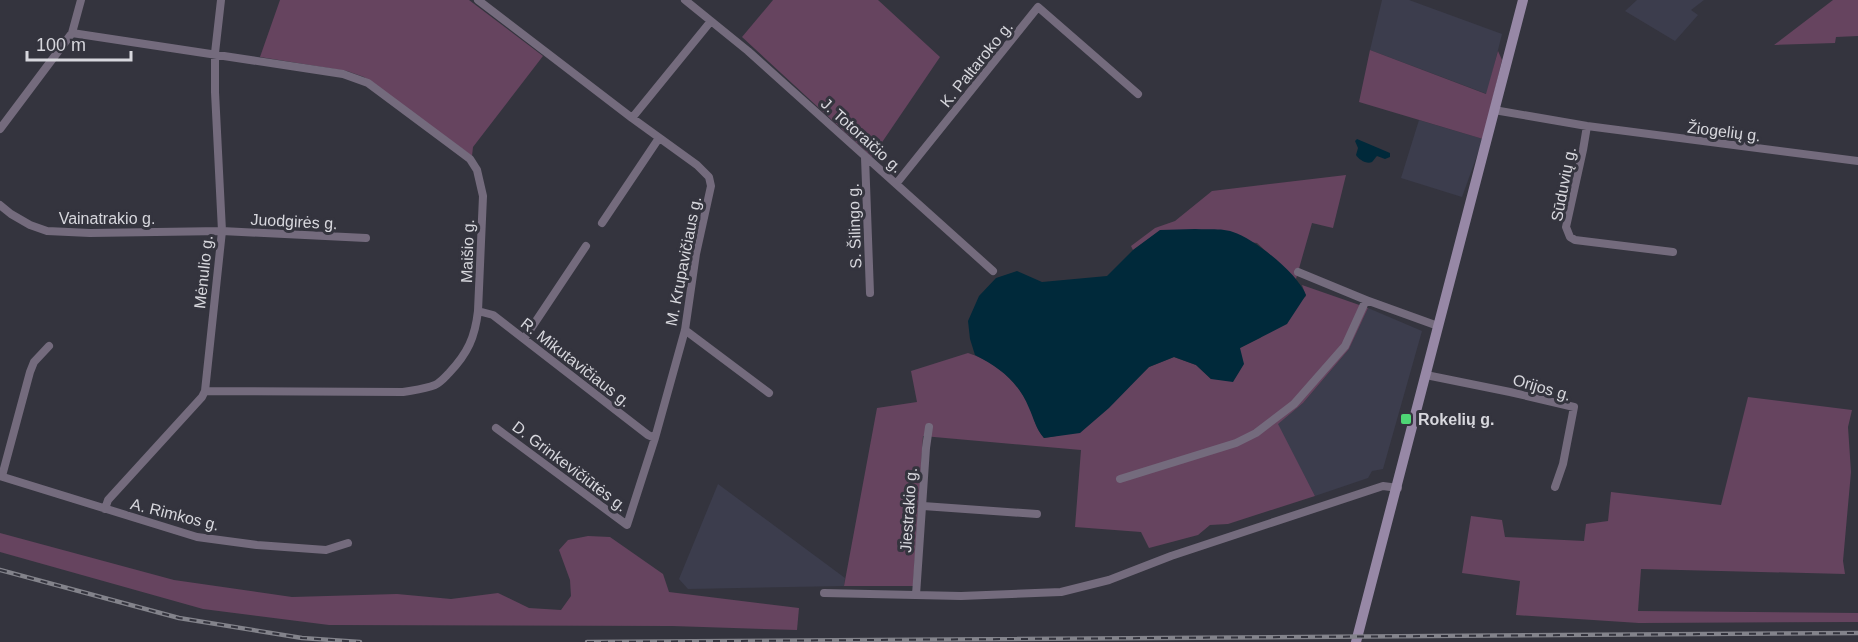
<svg xmlns="http://www.w3.org/2000/svg" width="1858" height="642" viewBox="0 0 1858 642" font-family="Arial,sans-serif">
  <style>
    .built { fill: #3c3d4d }
    .green { fill: #66445f }
    .water { fill: #00293a }
    .lines { fill: none; stroke-linecap: round; stroke-linejoin: round }
    .street { stroke: #746b7d; stroke-width: 8 }
    .secondary { stroke: #9788a6; stroke-width: 10 }
    .rail-casing { stroke: #83838b; stroke-width: 4.5 }
    .rail { stroke: #34343e; stroke-width: 2; stroke-dasharray: 7; stroke-linecap: butt }
    .poi-dot { fill: #4ed675; stroke: #34343e; stroke-width: 2 }
    .labels { text-anchor: middle; stroke-width: 6; stroke-linejoin: round; paint-order: stroke }
    .street-label { font-size: 16px; fill: #d7d7dd; stroke: #34343e }
    .poi-label { font-size: 16px; font-weight: bold; fill: #d7d7dd; stroke: #34343e; text-anchor: start }
  </style>
  <rect width="100%" height="100%" fill="#34343e"/>
  <path class="built" d="M1382 0H1409L1502 34 1487 94 1370 50Z
    M1637 0H1704L1691 10 1698 15 1675 41 1625 11Z
    M1419 120 1483 139 1462 197 1401 178Z
    M1368 308 1422 331 1383 469 1372 471 1368 478 1315 496 1277 424 1303 403 1349 349Z
    M718 484 845 578 844 586 688 589 679 579Z"/>
  <path class="green" d="M280 0H469L543 56 473 147 472 156 364 77 347 71 260 57Z
    M773 0H878L940 57 872 157 742 37Z
    M1833 0H1858V36L1836 37 1835 43 1774 45Z
    M1370 50 1486 94 1498 51 1502 60 1483 139 1359 102Z
    M1346 175 1333 228 1312 223 1296 279 1257 243 1161 230 1133 250 1131 246 1155 228 1175 221 1212 191Z
    M1302 285 1368 308 1349 349 1303 403 1278 424 1315 496 1228 524 1210 525 1198 535 1149 548 1141 532 1075 527 1081 450 923 436 913 586H844L877 408 917 402 911 371 968 353C995 362 1015 379 1028 404 1034 416 1035 428 1044 438L1056 436 1134 381 1149 367 1174 357 1196 365 1211 379 1240 348 1260 338 1306 296Z
    M1748 397 1852 410 1848 427 1851 472 1843 561 1845 574 1641 569 1638 611 1858 613V622L1639 623 1516 615 1520 581 1462 573 1471 516 1502 520 1505 537 1584 541 1586 524 1608 521 1611 492 1721 505Z
    M0 533 174 580 292 597 397 594 451 599 498 593 529 608 561 610 571 596 570 580 559 550 568 540 588 536 610 537 663 574 669 592 799 608 797 630 672 626 329 625 203 609 0 552Z"/>
  <path class="water" d="M1357 139 1390 153V157L1385 159 1377 156C1375 158 1374 160 1372 162 1367 165 1358 159 1356 155L1358 148 1355 141Z
    M1195 229C1207 230 1222 228 1233 232 1255 239 1298 274 1306 295L1287 324 1240 348 1244 364 1233 382 1211 379 1196 365 1174 357 1149 367 1109 408 1080 433 1044 438C1036 429 1034 419 1029 408 1018 381 1000 368 975 355L970 339 968 321 979 296 996 278 1017 271 1042 282 1107 276 1133 250 1160 230Z"/>
  <g class="lines">
    <path class="street" d="M478 0 632 118 697 165 709 177 711 186 696 254 685 330 655 438 627 525 496 428
      M685 0 748 51 993 271
      M72 33 343 74 368 83 462 153 470 159 477 170 483 196 478 311C475 337 468 353 449 373 445 377 441 382 435 385 425 389 414 390 403 392L205 391
      M1494 110 1587 126 1858 161
      M632 118 711 21
      M1587 126 1583 150 1566 227 1570 237 1575 240 1673 252
      M0 129 72 33 81 0
      M865 157 870 293
      M896 184 1038 7 1138 94
      M0 205 11 214 30 225 47 231 90 233 222 231 366 238
      M602 223 659 138
      M1298 272 1366 300 1438 326
      M478 311 493 315 648 435 655 438
      M685 330 769 393
      M524 339 586 246
      M1426 375 1510 392 1574 407 1563 464 1555 487
      M0 476 197 537 257 545 326 550 348 543
      M2 476 30 372 34 362 49 346
      M1120 479 1236 443 1256 433 1294 404 1345 346 1366 300
      M923 506 1037 514
      M105 509 108 500 202 397 205 391 222 231 215 92V53L221 0
      M824 593 961 596 1061 592 1109 580 1171 556 1383 486 1398 488
      M916 595 926 448 929 427"/>
    <path class="secondary" d="M1356 642C1413 428 1468 214 1523 0"/>
    <defs>
      <path id="rail" d="M0 570 179 618 302 638 360 642
        M587 642 1858 633"/>
    </defs>
    <use href="#rail" class="rail-casing"/>
    <use href="#rail" class="rail"/>
  </g>
  <rect class="poi-dot" x="1400" y="413" width="12" height="12" rx="3"/>
  <g class="labels">
    <g class="street-label">
      <text transform="translate(976 64) rotate(-51)" y="6">K. Paltaroko g.</text>
      <text transform="translate(1724 131) rotate(7)" y="6">Žiogelių g.</text>
      <text transform="translate(862 135) rotate(42)" y="6">J. Totoraičio g.</text>
      <text transform="translate(1563 184) rotate(-79)" y="6">Sūduvių g.</text>
      <text x="107" y="224">Vainatrakio g.</text>
      <text transform="translate(294 221) rotate(3)" y="6">Juodgirės g.</text>
      <text transform="translate(854 226) rotate(-92)" y="6">S. Šilingo g.</text>
      <text transform="translate(467 251) rotate(-88)" y="6">Maišio g.</text>
      <text transform="translate(683 261) rotate(-79)" y="6">M. Krupavičiaus g.</text>
      <text transform="translate(203 272) rotate(-84)" y="6">Mėnulio g.</text>
      <text transform="translate(576 362) rotate(38)" y="6">R. Mikutavičiaus g.</text>
      <text transform="translate(1542 387) rotate(16)" y="6">Orijos g.</text>
      <text transform="translate(570 466) rotate(37)" y="6">D. Grinkevičiūtės g.</text>
      <text transform="translate(908 510) rotate(-86)" y="6">Jiestrakio g.</text>
      <text transform="translate(175 514) rotate(14)" y="6">A. Rimkos g.</text>
    </g>
    <g class="poi-label">
      <text x="1418" y="425">Rokelių g.</text>
    </g>
  </g>
  <path d="M27 51v9h104v-9" fill="none" stroke="#d7d7dd" stroke-width="3"/>
  <text x="36" y="51" font-size="18" fill="#d7d7dd" stroke="#34343e" stroke-width="4.5" paint-order="stroke">100 m</text>
</svg>
